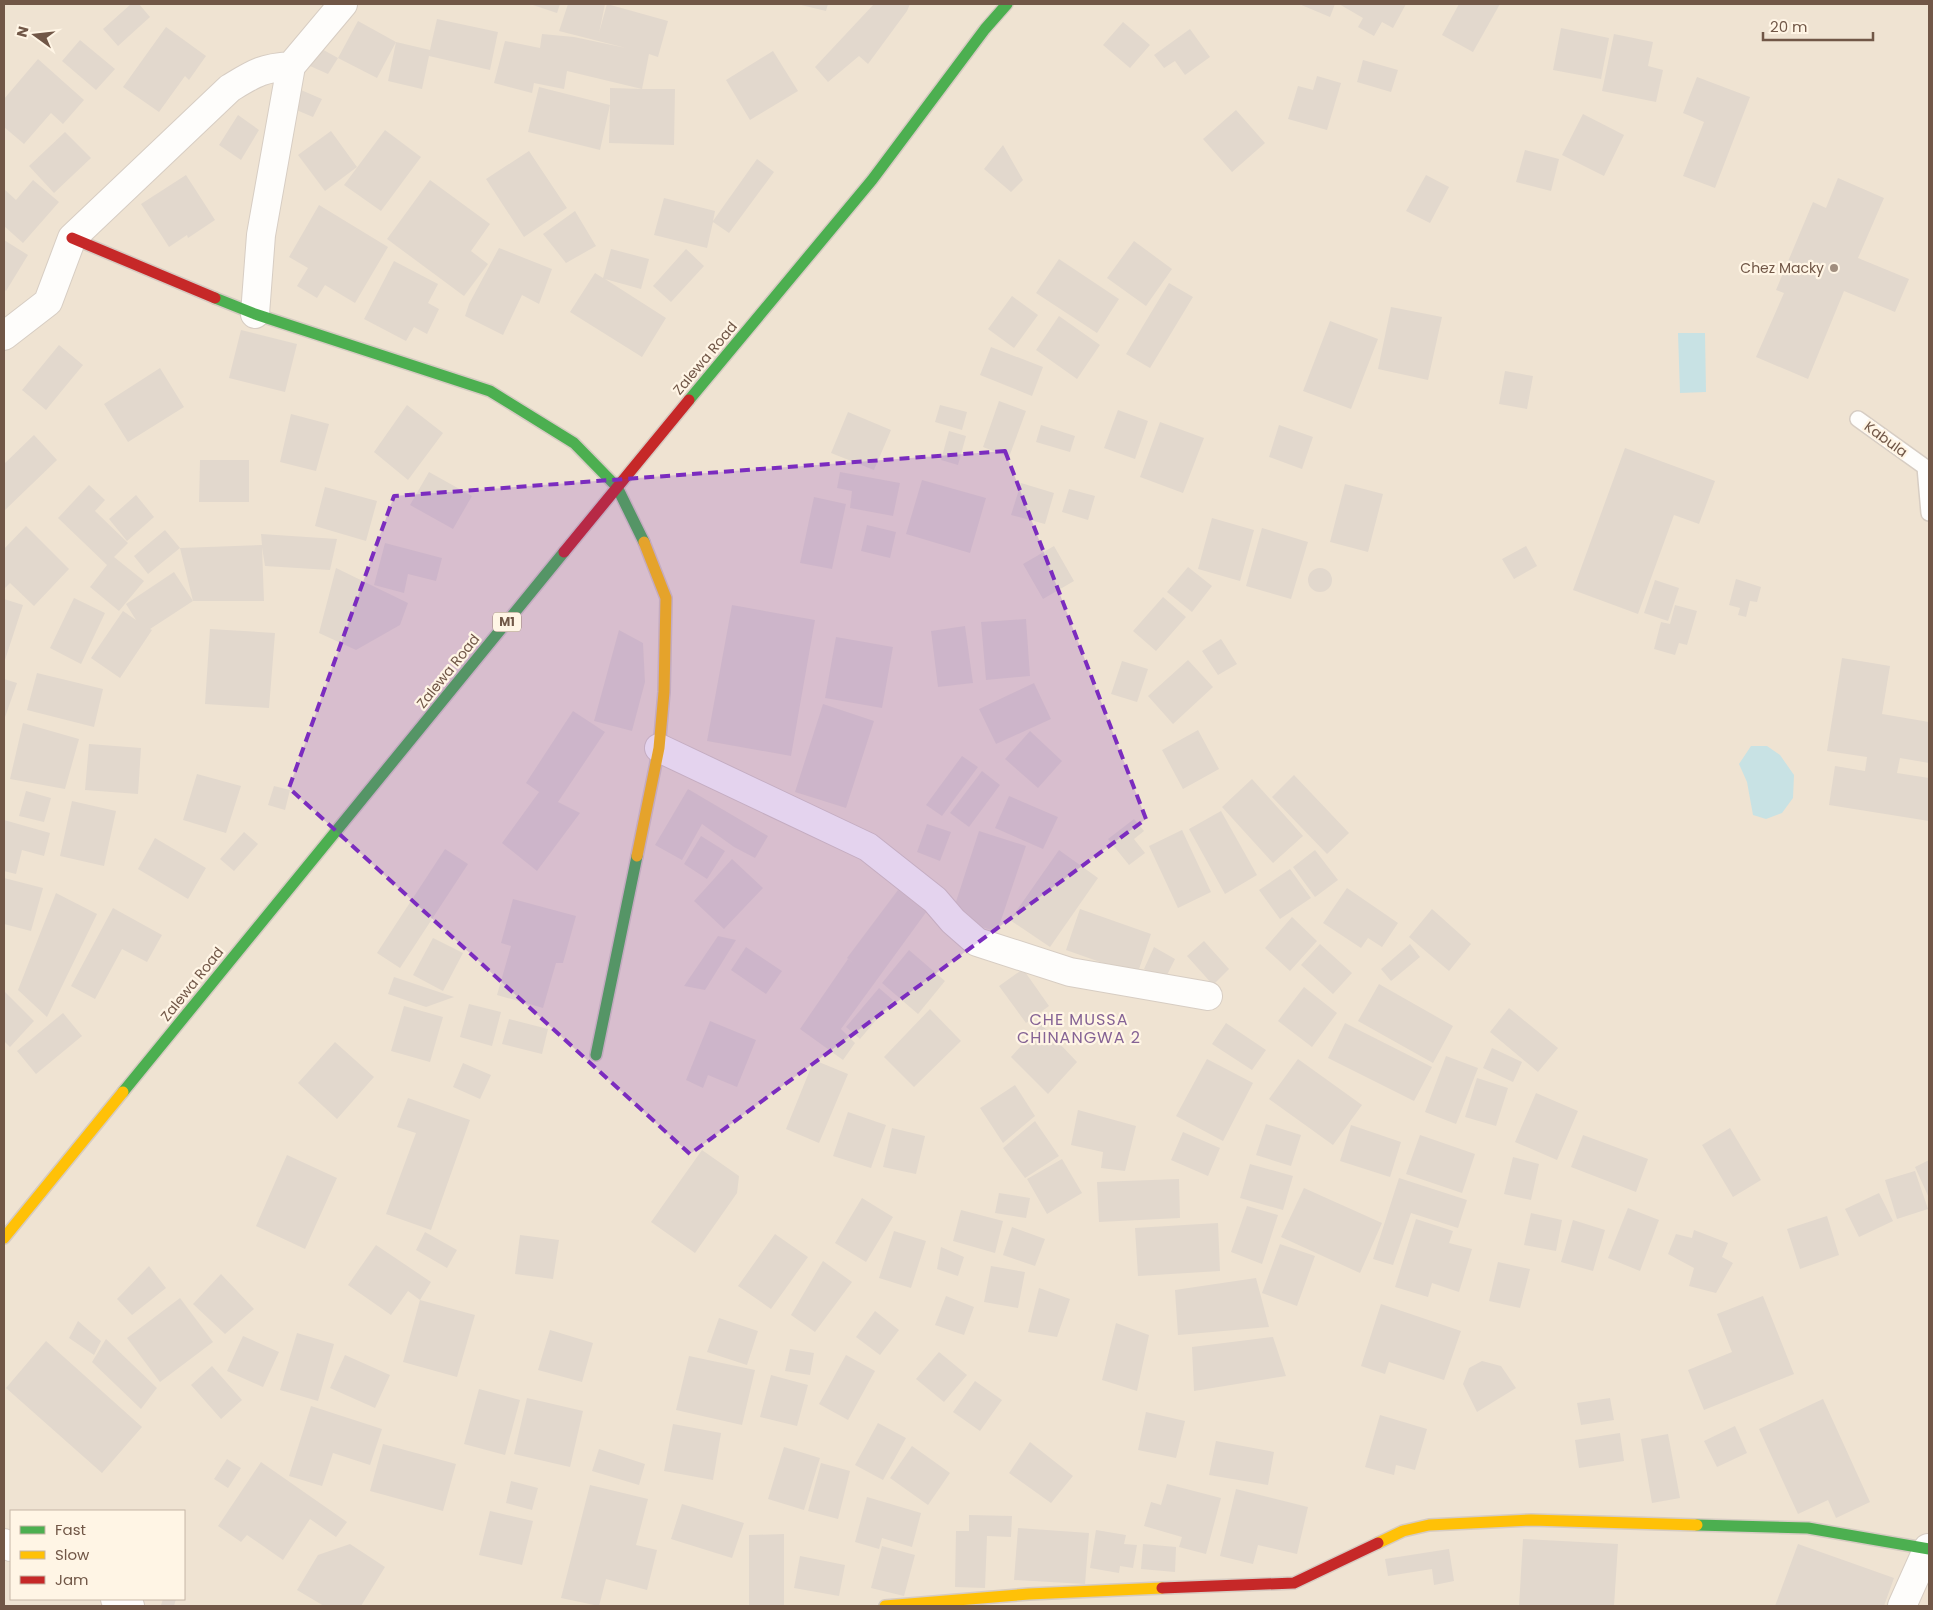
<svg xmlns="http://www.w3.org/2000/svg" width="1933" height="1610" viewBox="0 0 1933 1610" font-family="Poppins,sans-serif">
  <style>
    .residential { fill: #efe3d2; fill-rule: evenodd }
    .water { fill: #c8e2e4 }
    .building { fill: #e2d8cd }
    .lines { fill: none; stroke-linecap: round; stroke-linejoin: round }
    .lane-casing { stroke: #d7cdc3; stroke-width: 18 }
    .street-casing { stroke: #d7cdc3; stroke-width: 30 }
    .fast-casing { stroke: #d6cbc2; stroke-width: 14 }
    .slow-casing { stroke: #d6cbc2; stroke-width: 14 }
    .jam-casing { stroke: #d6cbc2; stroke-width: 14 }
    .lane { stroke: #fefdfb; stroke-width: 15 }
    .street { stroke: #fefdfb; stroke-width: 28 }
    .fast { stroke: #4caf50; stroke-width: 11 }
    .slow { stroke: #ffc107; stroke-width: 11 }
    .jam { stroke: #c62828; stroke-width: 11 }
    .marked { fill: #7b2cbf; fill-opacity: 0.2; stroke: #7b2cbf; stroke-width: 4; stroke-dasharray: 10 6; stroke-linejoin: round }
    .poi-dot { fill: #a08d7e; stroke: #fff5e5; stroke-width: 2 }
    .labels { text-anchor: middle; stroke-width: 4.5; stroke-linejoin: round; paint-order: stroke }
    .shield { fill: #fff5e5; stroke: #9c8676; stroke-width: 1 }
    .shield-label { font-size: 12px; font-weight: bold; fill: #715747 }
    .poi-label { font-size: 14px; fill: #715747; stroke: #fff5e5; text-anchor: end }
    .street-label { font-size: 14px; fill: #715747; stroke: #fff5e5 }
    .quarter-label { font-size: 16px; letter-spacing: 1px; fill: #856395; stroke: #fff5e5 }
  </style>
  <rect width="100%" height="100%" fill="#f6f0e5"/>
  <path class="residential" d="M4 4H1929V1606H4ZM11 1511H184V1599H11Z"/>
  <path class="water" d="M1678 333H1705L1706 392 1680 393Z
    M1751 746H1767L1780 755 1794 775 1793 798 1782 813 1766 819 1753 815 1747 782 1739 764Z"/>
  <path class="building" d="M131 4H139L150 17 118 46 103 29Z
    M530 4H560L557 13Z
    M568 4H605L599 33 607 4 668 21 658 57 649 54 642 89H675L674 145 609 143 610 105 600 150 528 132 539 87 610 105V88L642 89 567 71 564 89 534 83 532 93 494 83 505 41 540 48 542 34 574 37 626 48 559 31Z
    M797 4H828L826 11Z
    M874 4H910L907 11 868 64 859 56 828 82 815 67Z
    M1299 4H1335L1330 17Z
    M1339 4H1406L1393 28 1382 22 1374 36 1358 27 1363 18Z
    M1459 4H1500L1473 52 1442 35Z
    M437 19 498 32 490 70 429 56 422 89 388 81 396 42 377 78 338 58 358 21 396 42 430 50Z
    M1123 22 1150 45 1130 68 1103 45Z
    M166 27 206 56 189 80 185 76 159 112 123 87Z
    M1561 28 1609 38 1601 79 1553 70Z
    M1190 29 1210 57 1185 75 1175 61 1164 68 1154 55Z
    M1614 34 1653 42 1648 66 1663 70 1656 102 1602 91Z
    M80 40 115 69 96 90 62 61Z
    M320 48 338 58 328 74 310 66Z
    M773 51 798 91 750 120 726 80Z
    M38 59 84 100 63 124 51 113 24 144 4 127V99Z
    M1363 60 1398 70 1391 92 1357 82Z
    M1317 76 1341 83 1327 130 1288 119 1298 86 1313 90Z
    M1697 77 1750 97 1715 188 1683 176 1704 122 1683 113Z
    M301 90 322 99 313 117 294 109Z
    M1236 110 1265 143 1232 172 1203 139Z
    M1583 114 1624 135 1604 176 1562 155Z
    M238 115 259 130 241 160 219 145Z
    M385 130 421 157 381 211 344 185Z
    M331 131 357 167 325 191 298 155Z
    M65 132 91 158 54 193 29 166Z
    M1003 145 1023 180 1011 192 984 169Z
    M1525 150 1559 159 1551 191 1516 182Z
    M529 151 567 208 524 237 486 179Z
    M757 159 774 172 729 233 713 222 707 248 654 235 664 198 715 211 713 221Z
    M186 175 215 220 188 238 187 235 169 247 141 204Z
    M1426 175 1449 187 1430 223 1406 211Z
    M1838 178 1884 198 1858 258 1909 279 1895 312 1844 291 1808 379 1756 357 1784 293 1776 290 1813 202 1826 208Z
    M33 180 59 202 23 243 4 226 5 217 4 216V189L16 200Z
    M430 180 490 224 471 251 488 264 464 296 387 239Z
    M319 205 388 247 355 303 325 285 317 298 297 286 308 268 289 257Z
    M575 211 596 246 566 263 543 234Z
    M4 240 28 255 6 291 4 289Z
    M1134 241 1172 269 1146 306 1107 278Z
    M499 248 552 269 539 304 522 295 503 335 465 316 469 304Z
    M611 249 649 259 641 289 605 279 666 318 642 357 570 312 595 273 603 278Z
    M686 249 704 266 671 302 653 286Z
    M1059 259 1119 299 1097 333 1036 293Z
    M394 261 438 284 428 303 439 309 427 334 414 327 406 341 364 319Z
    M1169 283 1193 297 1150 368 1126 354Z
    M1012 296 1038 315 1014 348 988 329Z
    M1391 307 1442 317 1428 380 1378 369Z
    M1059 316 1100 345 1077 379 1036 350Z
    M1330 321 1378 339 1351 409 1303 391Z
    M241 330 297 344 285 392 229 378Z
    M59 345 83 365 46 410 22 390Z
    M991 347 1043 367 1032 396 980 375Z
    M160 368 184 407 128 442 104 404Z
    M1505 371 1533 376 1527 409 1499 404Z
    M999 401 1026 411 1009 457 983 447Z
    M407 405 443 433 408 480 374 452Z
    M940 405 967 412 962 430 935 422Z
    M1118 410 1148 421 1135 459 1104 448Z
    M848 412 891 430 874 470 831 453Z
    M291 414 329 424 316 471 280 462Z
    M1160 422 1204 438 1183 493 1140 477Z
    M1041 425 1075 436 1070 452 1036 442Z
    M1279 425 1313 437 1302 469 1269 457Z
    M949 431 966 436 958 465 941 460Z
    M34 435 57 460 4 511V464Z
    M1625 448 1715 481 1699 524 1674 515 1638 614 1573 590Z
    M200 460H249V502H199Z
    M429 472 472 496 453 529 410 505Z
    M840 472 900 483 893 516 850 508 852 491 837 488Z
    M922 480 986 498 970 553 906 534Z
    M1021 483 1054 493 1045 524 1011 515Z
    M1345 484 1383 494 1368 552 1330 542Z
    M89 485 105 500 95 511 128 543 114 557 144 581 119 611 90 587 107 565 58 518Z
    M325 487 377 501 366 541 315 526Z
    M1069 489 1095 496 1088 520 1062 512Z
    M136 495 154 517 127 541 109 519Z
    M814 497 846 504 832 569 800 563Z
    M1212 518 1254 530 1240 581 1198 569Z
    M867 525 896 532 890 558 861 551Z
    M26 526 69 569 34 606 10 583 4 589V549Z
    M1262 528 1308 542 1291 599 1246 586Z
    M165 530 180 548 148 574 134 556Z
    M261 534 337 539 330 570 265 566 262 547 264 601H193L150 629 152 630 120 678 91 658 123 611 136 620 126 604 174 572 193 601 180 548 262 545Z
    M385 543 442 558 436 581 408 574 404 593 374 585Z
    M1054 546 1074 581 1043 599 1023 564Z
    M1526 546 1537 566 1514 579 1502 559Z
    M1188 567 1212 586 1192 612 1167 592Z
    M336 568 408 603 400 625 356 650 319 633Z
    M1308 580a12 12 0 1 1 24 0a12 12 0 1 1-24 0Z
    M1736 579 1761 587 1757 602 1750 601 1746 617 1738 615 1740 608 1729 605Z
    M1655 580 1679 588 1668 621 1644 613Z
    M1163 597 1186 617 1156 651 1133 631Z
    M74 598 105 613 81 664 50 648Z
    M4 599 23 605 4 663Z
    M732 605 815 620 791 756 707 741Z
    M1675 605 1697 611 1687 645 1679 643 1675 655 1654 649 1661 622 1670 624Z
    M1026 619 1030 676 986 680 981 622Z
    M965 626 973 683 938 687 931 631Z
    M210 629 275 633 269 708 205 704Z
    M619 630 643 643 645 682 632 731 594 721Z
    M836 637 893 647 882 708 825 698Z
    M1221 639 1237 664 1218 675 1202 651Z
    M1842 658 1890 666 1882 714 1929 722V763L1900 758 1897 773 1929 778V821L1829 805 1835 766 1865 771 1867 757 1827 751Z
    M1188 660 1213 687 1173 724 1148 696Z
    M1122 661 1148 669 1137 702 1111 694Z
    M37 673 103 689 94 727 27 710Z
    M4 679 17 683 4 720Z
    M1034 683 1051 719 996 744 979 709Z
    M823 704 874 721 846 808 795 792Z
    M573 711 605 732 558 802 580 813 537 871 502 843 539 792 526 783Z
    M23 723 79 739 65 789 10 779Z
    M1198 730 1219 769 1183 789 1162 750Z
    M1030 731 1062 761 1038 788 1005 759Z
    M89 744 141 748 138 794 85 790Z
    M962 756 978 767 942 816 926 805Z
    M982 771 1000 785 969 827 950 813Z
    M197 774 241 786 226 833 183 820Z
    M1294 775 1349 833 1327 854 1272 797Z
    M1252 779 1303 836 1273 863 1222 807Z
    M274 786 290 790 285 810 268 805Z
    M688 789 768 836 755 858 734 847 702 824 682 860 655 845Z
    M26 791 51 798 44 822 19 816Z
    M1009 796 1058 817 1043 849 995 828Z
    M72 801 116 811 104 866 60 856Z
    M1221 811 1257 875 1225 894 1189 829Z
    M1134 819 1144 831 1134 839 1145 853 1129 865 1108 839Z
    M4 820 50 833 44 856 22 850 16 874 4 871Z
    M927 824 951 832 940 861 917 852Z
    M1182 830 1211 892 1178 908 1149 846Z
    M979 831 1026 846 997 932 951 917Z
    M244 832 258 844 234 871 220 859Z
    M701 836 725 851 707 879 684 864Z
    M155 838 206 868 188 899 138 869Z
    M445 849 468 864 400 968 377 953Z
    M1059 850 1098 878 1050 947 1010 920Z
    M1315 850 1338 880 1315 897 1293 867Z
    M732 859 763 888 724 929 694 901Z
    M1290 869 1311 898 1280 919 1259 890Z
    M4 878 43 888 31 931 4 924Z
    M1347 888 1398 923 1382 947 1368 938 1361 948 1323 923Z
    M898 890 927 911 841 1029 855 1043 843 1060 800 1029 848 959 855 964 847 958Z
    M56 893 97 914 47 1017 18 990Z
    M513 899 576 916 563 963H556L543 1008 497 995 511 946 501 943Z
    M113 908 162 935 147 962 122 949 95 999 71 986Z
    M1080 909 1151 934 1137 975 1066 950Z
    M1432 909 1471 944 1449 971 1409 937Z
    M1292 917 1317 941 1290 971 1265 948Z
    M718 936 736 940 705 990 684 986Z
    M433 938 463 953 443 991 413 975Z
    M1204 941 1229 969 1213 985 1187 956Z
    M1320 944 1352 973 1333 994 1301 965Z
    M1410 944 1420 957 1391 981 1381 969Z
    M746 947 782 971 766 994 731 970Z
    M1154 947 1175 959 1165 979 1144 969Z
    M909 950 945 981 918 1014 882 983Z
    M1023 969 1049 1006 1026 1023 999 986Z
    M394 977 454 997 426 1007 388 994Z
    M1379 984 1453 1026 1433 1063 1358 1021Z
    M1304 987 1337 1013 1312 1047 1278 1021Z
    M879 988 893 1000 860 1039 846 1027Z
    M4 991 34 1021 10 1047 4 1041Z
    M469 1004 501 1012 492 1046 460 1037Z
    M404 1006 443 1017 430 1062 391 1051Z
    M1509 1008 1558 1048 1538 1072 1490 1032Z
    M930 1009 961 1041 914 1087 884 1057Z
    M63 1013 82 1036 36 1074 17 1051Z
    M509 1019 548 1029 542 1054 502 1044Z
    M710 1021 756 1040 737 1087 708 1075 703 1088 686 1080Z
    M1226 1023 1266 1050 1252 1070 1212 1044Z
    M1345 1023 1432 1067 1414 1101 1328 1058Z
    M1041 1024 1077 1062 1048 1094 1011 1057Z
    M335 1042 374 1077 337 1119 298 1083Z
    M1492 1048 1522 1062 1513 1082 1483 1068Z
    M1446 1056 1478 1068 1456 1124 1425 1112Z
    M1207 1059 1253 1083 1223 1141 1176 1116Z
    M1298 1059 1362 1105 1333 1145 1269 1099Z
    M814 1060 848 1074 819 1143 786 1129Z
    M463 1063 491 1075 480 1099 453 1087Z
    M1477 1078 1508 1088 1496 1126 1465 1117Z
    M1015 1085 1035 1116 1003 1143 980 1108Z
    M1536 1093 1578 1111 1557 1160 1515 1142Z
    M408 1098 470 1120 431 1230 386 1214 416 1133 397 1127Z
    M1078 1110 1136 1126 1125 1171 1101 1168 1103 1152 1071 1145Z
    M848 1112 886 1125 871 1168 833 1156Z
    M1035 1121 1059 1156 1025 1178 1003 1148Z
    M1266 1124 1301 1135 1291 1166 1256 1155Z
    M1351 1125 1401 1142 1390 1177 1340 1161Z
    M892 1128 925 1136 916 1174 883 1167Z
    M1730 1128 1761 1180 1733 1197 1702 1145Z
    M1183 1132 1220 1148 1208 1176 1171 1160Z
    M1420 1135 1475 1154 1462 1193 1406 1174Z
    M1583 1135 1648 1159 1636 1192 1571 1167Z
    M702 1150 739 1176 737 1193 695 1253 651 1222Z
    M287 1155 337 1178 305 1249 256 1226Z
    M1513 1157 1539 1164 1531 1200 1504 1194Z
    M1062 1159 1082 1193 1047 1214 1027 1179Z
    M1929 1160V1198L1915 1167Z
    M1250 1164 1293 1176 1283 1210 1240 1198Z
    M1915 1171 1928 1209 1897 1219 1885 1180Z
    M1399 1178 1467 1200 1458 1228 1411 1213 1393 1265 1373 1259Z
    M1179 1179 1180 1218 1099 1222 1097 1182Z
    M1304 1188 1382 1223 1360 1273 1281 1237Z
    M999 1193 1030 1198 1026 1218 995 1213Z
    M1879 1193 1893 1221 1859 1237 1845 1209Z
    M862 1198 893 1217 866 1262 835 1243Z
    M1247 1206 1278 1215 1262 1264 1231 1252Z
    M1628 1208 1659 1220 1640 1271 1608 1258Z
    M961 1210 1003 1221 995 1253 953 1241Z
    M1531 1213 1562 1220 1556 1251 1524 1245Z
    M1827 1216 1839 1255 1800 1269 1787 1229Z
    M1416 1219 1453 1231 1449 1243 1472 1249 1459 1292 1432 1283 1428 1297 1395 1287Z
    M1573 1220 1605 1230 1593 1271 1561 1262Z
    M1218 1223 1220 1271 1138 1276 1135 1228Z
    M1012 1227 1045 1239 1035 1266 1003 1255Z
    M1694 1230 1728 1243 1722 1257 1733 1263 1716 1293 1689 1286 1694 1268 1668 1254 1676 1234 1692 1238Z
    M894 1231 926 1241 911 1288 879 1278Z
    M425 1232 457 1250 447 1268 416 1250Z
    M775 1234 808 1257 771 1309 738 1286Z
    M520 1235 559 1240 553 1279 515 1274Z
    M1280 1244 1315 1256 1297 1306 1262 1293Z
    M376 1245 431 1282 420 1300 475 1315 457 1377 403 1362 420 1300 408 1291 391 1315 348 1285Z
    M941 1247 964 1257 958 1276 937 1269Z
    M823 1261 852 1282 815 1332 791 1315Z
    M1498 1262 1530 1269 1520 1308 1489 1301Z
    M149 1266 166 1288 132 1315 117 1299Z
    M991 1266 1025 1272 1018 1308 984 1302Z
    M221 1274 254 1309 225 1334 193 1304Z
    M1256 1278 1269 1327 1178 1335 1175 1290Z
    M1039 1288 1070 1299 1057 1337 1028 1332Z
    M946 1296 974 1307 964 1335 935 1325Z
    M1763 1296 1794 1374 1704 1410 1688 1370 1732 1352 1717 1314Z
    M180 1298 213 1342 160 1382 127 1338Z
    M1381 1304 1461 1331 1444 1380 1389 1362 1385 1374 1361 1366Z
    M875 1311 899 1330 880 1355 856 1337Z
    M719 1318 758 1331 747 1365 707 1352Z
    M78 1321 101 1341 94 1355 69 1338Z
    M1116 1323 1149 1335 1137 1391 1102 1380Z
    M550 1330 593 1343 582 1382 538 1370Z
    M297 1333 334 1344 318 1401 280 1390Z
    M243 1336 279 1352 263 1387 227 1371Z
    M1273 1337 1286 1376 1194 1391 1192 1347Z
    M106 1339 157 1388 141 1409 92 1362Z
    M46 1341 142 1427 102 1473 6 1388Z
    M790 1349 814 1353 810 1375 785 1371Z
    M939 1352 967 1375 944 1402 916 1379Z
    M345 1355 390 1375 375 1408 330 1388Z
    M846 1355 875 1371 848 1420 819 1404Z
    M689 1356 755 1370 742 1425 676 1410Z
    M1482 1361 1501 1366 1516 1388 1477 1412 1463 1384 1469 1368Z
    M212 1366 242 1400 221 1419 191 1385Z
    M771 1375 808 1385 797 1426 760 1417Z
    M975 1381 1002 1400 980 1431 953 1412Z
    M479 1389 520 1400 505 1455 464 1444Z
    M527 1398 583 1411 570 1467 514 1454Z
    M1610 1398 1614 1420 1581 1425 1577 1403Z
    M1823 1399 1870 1502 1836 1518 1828 1500 1798 1514 1759 1429Z
    M311 1406 382 1429 370 1465 333 1453 322 1486 289 1476Z
    M1146 1412 1185 1421 1176 1458 1138 1450Z
    M1380 1415 1427 1429 1415 1470 1396 1465 1394 1475 1365 1467Z
    M878 1423 906 1438 883 1480 855 1465Z
    M673 1424 721 1433 713 1480 664 1471Z
    M1735 1426 1747 1453 1717 1467 1704 1441Z
    M1620 1433 1624 1461 1579 1468 1575 1440Z
    M1668 1434 1680 1498 1652 1503 1641 1439Z
    M1216 1441 1274 1452 1268 1485 1209 1475Z
    M1030 1442 1073 1476 1051 1503 1009 1473Z
    M383 1444 456 1464 443 1511 370 1491Z
    M912 1446 950 1473 928 1505 890 1478Z
    M784 1447 820 1458 804 1510 768 1499Z
    M599 1449 645 1464 639 1485 592 1471Z
    M227 1459 241 1468 228 1488 214 1479Z
    M261 1462 347 1522 336 1537 310 1519 283 1560 247 1535 241 1542 218 1526Z
    M821 1463 850 1471 838 1519 808 1511Z
    M511 1481 538 1488 532 1510 506 1503Z
    M1167 1484 1221 1498 1206 1554 1179 1547 1182 1537 1144 1526 1151 1502 1161 1505Z
    M590 1485 648 1499 636 1545 657 1550 647 1590 606 1579 599 1606 561 1598Z
    M1236 1489 1308 1507 1297 1554 1258 1545 1253 1564 1220 1556Z
    M867 1497 921 1513 912 1547 882 1538 879 1549 855 1542Z
    M682 1504 744 1523 732 1558 671 1539Z
    M490 1511 533 1521 522 1565 479 1555Z
    M969 1515 1012 1516 1011 1537 987 1536 985 1588 955 1587 956 1531H969Z
    M1018 1528 1089 1533 1085 1584 1014 1580Z
    M1096 1530 1126 1535 1124 1544 1137 1545 1133 1568 1120 1566 1119 1573 1090 1568Z
    M784 1534V1606H749V1535Z
    M1523 1539 1618 1544 1614 1606H1519Z
    M350 1544 385 1567 361 1606H324L297 1590 318 1555Z
    M1143 1544 1176 1547 1175 1572 1141 1569Z
    M1798 1544 1894 1578 1884 1606H1775Z
    M882 1546 915 1555 904 1596 871 1588Z
    M1449 1549 1454 1581 1434 1585 1432 1569 1388 1576 1385 1559Z
    M800 1556 845 1565 839 1596 794 1588Z
    M163 1599H176L174 1606 161 1605Z"/>
  <g class="lines">
    <defs>
      <path id="lane" d="M1858 419 1925 467 1929 513"/>
      <path id="street" d="M255 314 261 235 291 66 343 4
        M4 336 48 302 72 238 230 88C255 73 262 68 291 66
        M659 748 868 847 935 900 953 921 977 942 1070 972 1208 996
        M4 1543 11 1547
        M115 1599 130 1606
        M1902 1606 1928 1548"/>
      <path id="fast" d="M215 298 255 314 490 391 574 443 617 487 644 542
        M689 400 872 180 985 29 1007 4
        M596 1055 637 856
        M123 1092 564 552
        M1697 1525 1808 1528 1929 1549"/>
      <path id="slow" d="M637 856 659 748 664 692 666 598 644 542
        M4 1238 123 1092
        M1378 1543 1403 1531 1429 1525 1531 1520 1697 1525
        M885 1606 1029 1594 1162 1588"/>
      <path id="jam" d="M72 238 215 298
        M564 552 689 400
        M1162 1588 1294 1583 1378 1543"/>
    </defs>
    <use href="#lane" class="lane-casing"/>
    <use href="#street" class="street-casing"/>
    <use href="#fast" class="fast-casing"/>
    <use href="#slow" class="slow-casing"/>
    <use href="#jam" class="jam-casing"/>
    <use href="#lane" class="lane"/>
    <use href="#street" class="street"/>
    <use href="#fast" class="fast"/>
    <use href="#slow" class="slow"/>
    <use href="#jam" class="jam"/>
  </g>
  <path class="marked" d="M1005 451 1146 819 690 1154 289 788 394 496Z"/>
  <circle class="poi-dot" cx="1834" cy="268" r="5"/>
  <g class="labels">
    <rect class="shield" x="493" y="612.5" width="28" height="19" rx="4"/>
    <g class="shield-label">
      <text x="507" y="626">M1</text>
    </g>
    <g class="poi-label">
      <text x="1824" y="273">Chez Macky</text>
    </g>
    <g class="street-label">
      <text transform="translate(705 358) rotate(-50)" y="5">Zalewa Road</text>
      <text transform="translate(1886 439) rotate(36)" y="5">Kabula</text>
      <text transform="translate(448 671) rotate(-51)" y="5">Zalewa Road</text>
      <text transform="translate(192 984) rotate(-51)" y="5">Zalewa Road</text>
    </g>
    <g class="quarter-label">
      <text x="1079" y="1025">CHE MUSSA<tspan x="1079" dy="18">CHINANGWA 2</tspan></text>
    </g>
  </g>
  <rect width="1933" height="1610" fill="none" stroke="#715747" stroke-width="10"/>
  <rect x="10" y="1510" width="175" height="90" fill="#fff5e5" stroke="#c6b6a6"/>
  <rect x="20" y="1526" width="25" height="8" fill="#4caf50" stroke="#c6b6a6"/>
  <text x="55" y="1535" font-size="15" fill="#715747">Fast</text>
  <rect x="20" y="1551" width="25" height="8" fill="#ffc107" stroke="#c6b6a6"/>
  <text x="55" y="1560" font-size="15" fill="#715747">Slow</text>
  <rect x="20" y="1576" width="25" height="8" fill="#c62828" stroke="#c6b6a6"/>
  <text x="55" y="1585" font-size="15" fill="#715747">Jam</text>
  <g transform="translate(35 35) rotate(285)" stroke="#fff5e5" stroke-width="4" paint-order="stroke">
  <path d="M0-4L9 19L0 12L-9 19Z" fill="#715747"/>
  <text y="-8" font-size="14" font-weight="bold" text-anchor="middle" fill="#715747">N</text>
  </g>
  <path d="M1763 32v8h110v-8" fill="none" stroke="#715747" stroke-width="2.5"/>
  <text x="1770" y="32" font-size="15" fill="#715747" stroke="#fff5e5" stroke-width="4" paint-order="stroke">20 m</text>
</svg>
